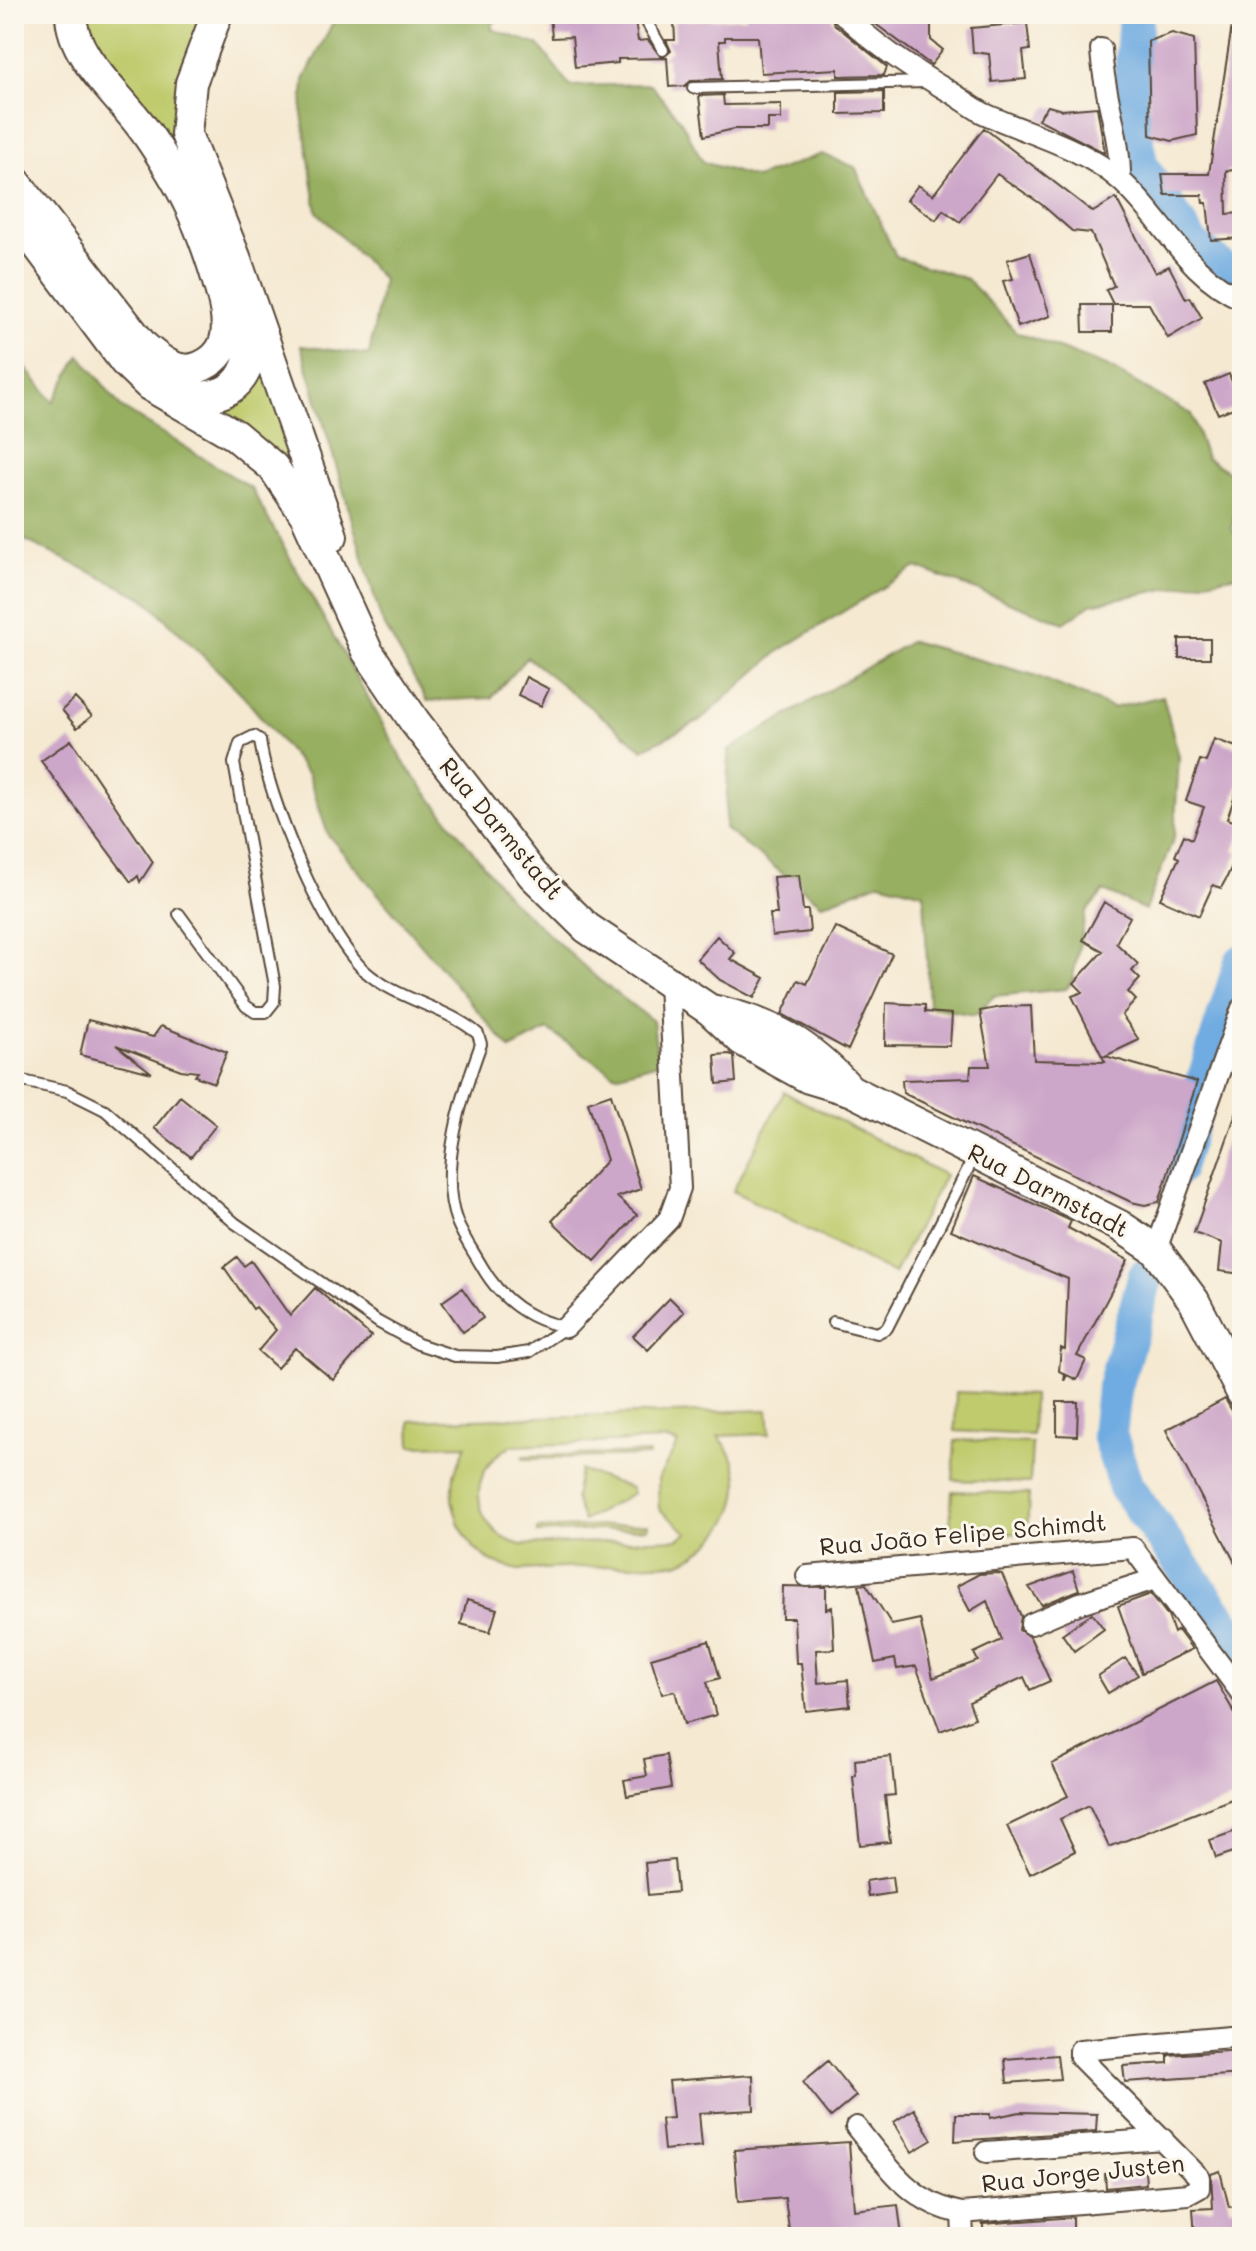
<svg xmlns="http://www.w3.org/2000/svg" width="1256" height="2251" viewBox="0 0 1256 2251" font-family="Mali,sans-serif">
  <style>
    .green { fill: #bfcb6d; stroke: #7d7a46; stroke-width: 2; fill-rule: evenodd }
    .forest { fill: #97af60; stroke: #696c3f; stroke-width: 2 }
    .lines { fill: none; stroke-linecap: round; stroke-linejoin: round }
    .river { stroke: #70abe1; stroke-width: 36 }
    .building { fill: #cda7c9 }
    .lane-casing { stroke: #574739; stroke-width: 14 }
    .street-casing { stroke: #574739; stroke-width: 24 }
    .primary-casing { stroke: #574739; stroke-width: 34 }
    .lane { stroke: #fff; stroke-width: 10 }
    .street { stroke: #fff; stroke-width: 20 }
    .primary { stroke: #fff; stroke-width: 30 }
    .labels { text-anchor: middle; stroke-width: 6; stroke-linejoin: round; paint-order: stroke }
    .street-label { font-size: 24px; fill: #3b2a1e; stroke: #fbf7ec }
  </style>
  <rect width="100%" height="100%" fill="#fbf7ec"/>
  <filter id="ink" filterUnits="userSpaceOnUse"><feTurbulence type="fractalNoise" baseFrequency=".0125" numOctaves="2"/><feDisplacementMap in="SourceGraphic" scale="16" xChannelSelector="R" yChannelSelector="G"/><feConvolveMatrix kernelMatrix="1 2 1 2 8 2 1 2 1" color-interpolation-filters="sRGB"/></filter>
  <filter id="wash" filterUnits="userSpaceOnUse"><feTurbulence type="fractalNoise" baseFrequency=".006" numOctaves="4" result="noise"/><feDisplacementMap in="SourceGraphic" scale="32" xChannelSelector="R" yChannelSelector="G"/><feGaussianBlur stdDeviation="1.8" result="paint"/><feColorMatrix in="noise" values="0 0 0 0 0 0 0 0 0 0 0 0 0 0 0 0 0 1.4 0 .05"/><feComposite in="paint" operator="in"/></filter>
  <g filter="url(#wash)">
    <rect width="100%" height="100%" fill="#f5e9d2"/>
    <path class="green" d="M80 14H209L177 137 167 140 98 53Z
      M262 362 315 513 214 413 233 403Z
      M784 1092 945 1175 894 1274 733 1191Z
      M956 1392 1033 1395 1032 1435 955 1431Z
      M768 1410 770 1434 718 1436C761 1482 729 1543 678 1563L518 1570 492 1562 473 1547 459 1525 452 1500 454 1475 466 1445 411 1446 410 1421ZM666 1440 678 1443 658 1479 659 1509 688 1533 677 1539 521 1545C470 1531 464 1470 511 1446Z
      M955 1440 1032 1443 1030 1483 953 1480Z
      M649 1453V1456L523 1459V1456Z
      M580 1470 631 1488 633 1493 583 1521 575 1498Z
      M952 1491 1029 1494 1027 1534 950 1530Z
      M648 1524V1528L537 1533V1529Z"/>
    <path class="forest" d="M337 14H498L491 29 539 45 570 86 650 84 681 121 703 162 756 178 822 154 855 167 896 257 967 279 1016 332 1106 366 1191 414 1206 458 1239 478 1232 528 1242 549V574L1091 604 1064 623 916 567 779 651 701 720 643 749 527 657 491 698 427 701 381 619 301 346 369 355 383 279 317 212 302 114 304 80Z
      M14 352 53 402 80 355 121 407 251 488 406 766 511 900 598 979 653 1021 658 1063 616 1075 548 1030 510 1049 328 835 308 774 240 692 144 598 23 539 14 538Z
      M911 641 1034 675 1113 708 1163 696 1179 757 1174 837 1145 910 1104 891 1086 912 1072 982 1066 989 994 996 975 1015 929 1007 924 893 880 882 822 904 725 829 729 750Z"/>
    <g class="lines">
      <path class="river" d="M1136 14 1130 103 1140 165 1192 245 1242 284
        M1176 1170 1242 962
        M1146 1275 1114 1390 1109 1434 1126 1487 1242 1649"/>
    </g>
    <g id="blocks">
      <path class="building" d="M550 14H634L638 41 648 40 662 58 671 51 666 40H675L674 21 746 18V14H830L834 24 887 67 884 75 838 76V69L761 73 758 37H725V41H719L722 79 692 80 685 86 669 87 667 58 618 59V63L575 67 572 37 552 38Z
        M862 14H931V40L943 50 931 65Z
        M1233 19H1242V169L1226 171 1227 214 1242 213V238L1211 240 1207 203H1203L1202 195H1165L1162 174H1209Z
        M1027 23 1030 50 1023 51 1026 79 992 82 989 54 973 52 971 28Z
        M1172 33 1194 39 1197 135 1172 141 1150 135 1148 41Z
        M884 91V113L838 114V92Z
        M723 95 724 105 781 104V119H768V129H734L704 136 699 96Z
        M1048 106 1062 110 1097 107 1105 153 1038 119Z
        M984 128 1093 212 1116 198 1155 273 1169 266 1186 299 1190 297 1202 318 1168 338 1149 304H1113L1106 290 1114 286 1091 233 1072 231 1041 204 997 174 960 222 943 210 936 220 907 200 918 185 933 195Z
        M1030 253 1050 316 1018 327 1003 281 1013 279 1007 260Z
        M1082 305H1112V332H1083Z
        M1229 374 1241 405 1218 414 1205 384Z
        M1179 639H1210V658H1179Z
        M526 677 549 689 541 706 518 695Z
        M75 698 92 716 77 728 62 710Z
        M1214 739 1242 749V775L1227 819 1242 825V829L1234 851 1238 853 1226 879 1221 888 1213 885 1199 916 1160 899 1179 858 1175 856 1184 835 1192 839 1204 807 1186 801 1200 760 1206 762Z
        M71 740 153 862 140 882 138 876 131 882 41 761Z
        M799 875 803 910H808L810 932 772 936 770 914H777L773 877Z
        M1104 902 1130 917 1116 943 1138 964 1132 971 1140 979 1128 992 1136 1000 1122 1015 1139 1040 1105 1056 1197 1082 1159 1202 1145 1205 1131 1202 903 1093 902 1080 970 1078 971 1066H990L980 1011 1002 1007 1031 1006 1034 1060 1105 1062 1072 996 1083 992 1074 983 1103 951 1083 940Z
        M835 927 892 954 848 1050 782 1014 798 980 807 984Z
        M717 936 735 953 730 959 765 978 754 998 720 980 697 959Z
        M886 1003 925 1005V1012L952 1014 950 1046 885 1045Z
        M88 1020 153 1037 161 1026 227 1052 214 1083 195 1076 198 1072 181 1070 116 1045 152 1073 80 1055Z
        M730 1054 734 1056 736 1082 717 1084 715 1055Z
        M611 1094 641 1189 617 1197 637 1215 595 1261 552 1221 607 1160 588 1102Z
        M180 1096 216 1125 191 1157 154 1128Z
        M1240 1102H1242V1274L1219 1271 1222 1243 1194 1233Z
        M974 1176 1071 1221 1068 1228 1128 1260 1077 1356 1086 1360 1077 1380 1067 1375 1064 1381 1065 1374 1059 1371 1061 1348 1065 1350 1068 1279 951 1230Z
        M237 1257 244 1266 251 1261 290 1316 315 1288 371 1336 333 1380 295 1348 277 1368 258 1351 276 1330 256 1307 253 1309 224 1267Z
        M462 1288 483 1318 463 1332 442 1302Z
        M670 1298 684 1312 648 1350 633 1336Z
        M1225 1399 1242 1427V1576L1166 1430Z
        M1057 1402H1078L1077 1436 1057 1435Z
        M1073 1571 1079 1590 1042 1605 1029 1587Z
        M998 1573 1002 1574 1021 1616 1019 1630 1030 1637 1050 1681 1030 1690 1024 1677 1009 1684 969 1702 975 1718 940 1731 916 1666 897 1669 895 1659 875 1663 859 1585 866 1584 892 1625 920 1619 933 1678 978 1661 974 1653 1002 1640 987 1601 970 1611 957 1586 979 1574Z
        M783 1586 826 1587V1609L832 1607 834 1649 816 1650 818 1683 848 1680 850 1706 806 1711 801 1663H796L794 1618H782Z
        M1151 1594 1168 1616 1174 1633 1178 1630 1192 1649 1142 1673 1118 1606Z
        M467 1600 497 1609 490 1632 461 1624Z
        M1092 1613 1104 1629 1074 1651 1062 1634Z
        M709 1641 720 1678 707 1682 716 1715 684 1724 675 1691 662 1694 651 1658Z
        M1125 1658 1138 1675 1108 1693 1098 1676Z
        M1216 1681 1242 1726V1795L1109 1847 1089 1805 1060 1819 1075 1851 1030 1874 1007 1826 1068 1796 1052 1764Z
        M666 1755 671 1788 627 1796 624 1780 647 1776 644 1759Z
        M891 1756 895 1795 885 1796 890 1842 860 1845 853 1777 856 1776 855 1760Z
        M1242 1829V1849L1216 1858 1210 1840Z
        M674 1860 677 1892 648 1895 645 1863Z
        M892 1877 894 1893 868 1897 866 1881Z
        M1242 2050V2074L1125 2082 1123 2066 1168 2063V2055Z
        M1057 2055 1060 2079 1007 2083 1005 2059Z
        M828 2061 856 2096 831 2117 803 2082Z
        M753 2075 754 2110 699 2113 702 2146 664 2150 661 2119 673 2118 669 2081Z
        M914 2109 932 2140 912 2152 894 2122Z
        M1020 2112 1097 2114 1096 2131 955 2141 956 2114H990V2118Z
        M849 2142 854 2210 898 2205 902 2237H790L785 2198 738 2202 734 2150Z
        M1145 2171 1146 2184 1106 2188 1105 2174Z
        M1220 2171 1229 2207 1240 2206 1242 2237H1195L1193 2209 1213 2208 1211 2174Z
        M1073 2217V2237H983V2224Z"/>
    </g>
  </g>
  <g filter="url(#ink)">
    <use href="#blocks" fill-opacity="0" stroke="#574739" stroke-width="2"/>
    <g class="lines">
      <defs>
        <path id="lane" d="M642 14 663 50
          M693 88 926 82
          M179 914 246 1006 255 1012H266L274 1002 275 986 234 763 240 743 254 736 260 740C267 796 324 935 366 972 398 1000 447 1007 478 1034L481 1044C463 1093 437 1171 457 1222 463 1237 473 1251 481 1265 500 1299 528 1320 566 1327
          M14 1079 67 1091 105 1110 235 1223 378 1322 418 1344 455 1356 497 1357 529 1352 566 1327
          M833 1322 877 1333 887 1328 975 1155"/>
        <path id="street" d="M843 14C876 46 912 70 952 93 962 99 972 107 983 113 1028 134 1081 146 1120 180 1164 219 1185 274 1242 299
          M1101 49C1103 94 1121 135 1120 180
          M1156 1250 1242 1008
          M566 1327 669 1219 680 1188 669 984
          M807 1576 1133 1548 1242 1694
          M1031 1624 1080 1603 1155 1579
          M856 2127C887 2165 911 2204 962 2213L1188 2194 1199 2188V2177L1080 2057V2050L1242 2036
          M986 2152 1163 2139
          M962 2213 963 2237"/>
        <path id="primary" d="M217 14 191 83 186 134 235 257 332 536
          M14 180 143 346C159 359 176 375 197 368 233 355 230 324 221 292 210 253 196 213 175 178 165 161 154 143 142 127 119 95 71 56 71 14
          M14 214 125 362 149 385 235 435 273 467 306 516 367 651 415 722 533 875 587 928 710 1010 742 1040 778 1061 809 1078 852 1091 976 1153 1120 1226 1156 1250 1194 1301 1242 1393
          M171 398C231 400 250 388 255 325
          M711 1010C772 1023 809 1044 850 1090"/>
      </defs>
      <use href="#lane" class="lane-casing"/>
      <use href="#street" class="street-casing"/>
      <use href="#primary" class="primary-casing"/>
      <use href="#lane" class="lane"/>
      <use href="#street" class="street"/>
      <use href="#primary" class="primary"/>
    </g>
  </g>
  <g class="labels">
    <g class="street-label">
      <text transform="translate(501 829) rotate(50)" y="8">Rua Darmstadt</text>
      <text transform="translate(1048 1191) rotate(27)" y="8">Rua Darmstadt</text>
      <text transform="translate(963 1535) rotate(-5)" y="8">Rua João Felipe Schimdt</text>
      <text transform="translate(1083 2174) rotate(-6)" y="8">Rua Jorge Justen</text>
    </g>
  </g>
  <rect width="1256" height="2251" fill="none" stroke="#fbf7ec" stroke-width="48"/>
</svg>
